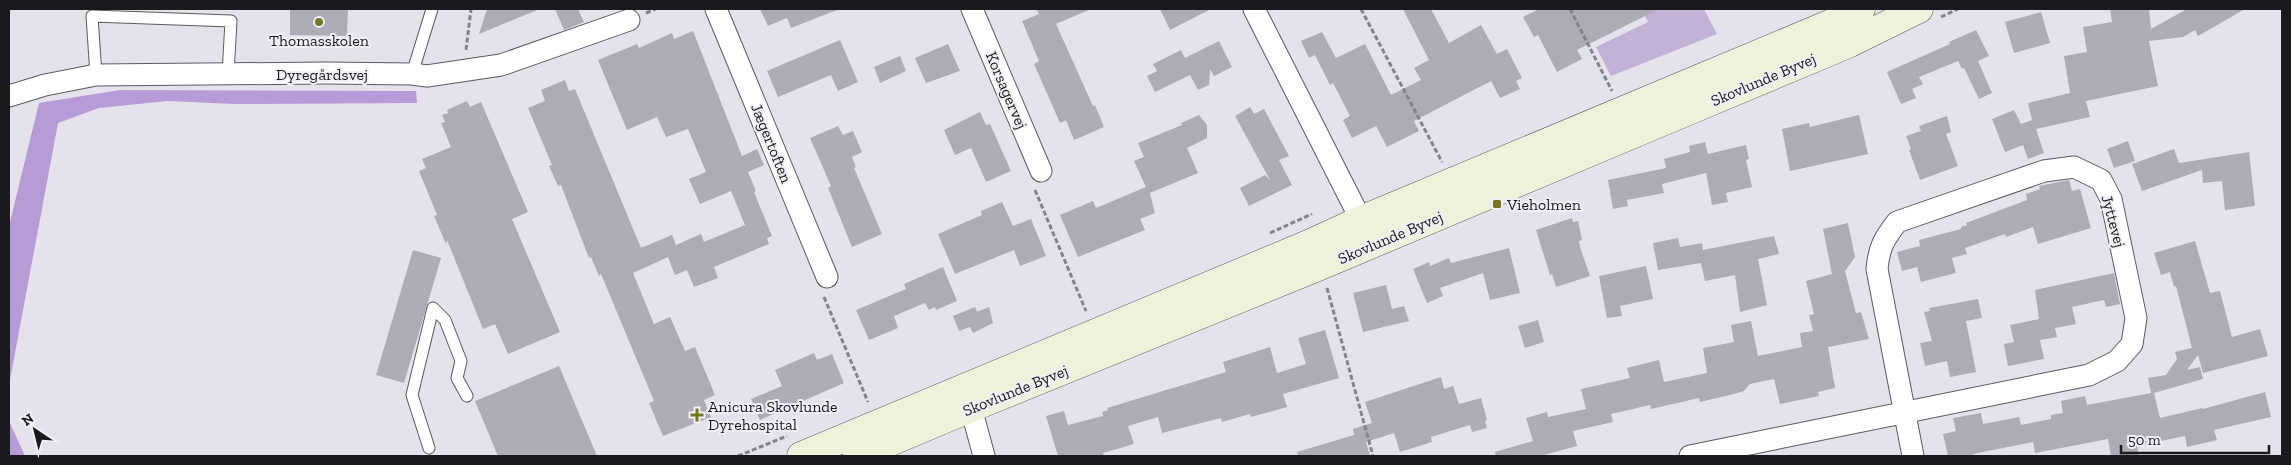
<svg xmlns="http://www.w3.org/2000/svg" width="2291" height="465" viewBox="0 0 2291 465" font-family="'Zilla Slab',serif">
  <style>
    .green { fill: #c2b2d6 }
    .forest { fill: #b69bd7 }
    .building { fill: #afabb4 }
    .lines { fill: none; stroke-linecap: round; stroke-linejoin: round }
    .service-casing { stroke: #5c5961; stroke-width: 13 }
    .minor-casing { stroke: #5c5961; stroke-width: 23 }
    .secondary-casing { stroke: #5c5961; stroke-width: 29 }
    .path { stroke: #858289; stroke-width: 3; stroke-dasharray: 5 2.5; stroke-linecap: butt }
    .service { stroke: #fff; stroke-width: 11 }
    .minor { stroke: #fff; stroke-width: 21 }
    .secondary { stroke: #eff1db; stroke-width: 28 }
    .poi-dot { fill: #73771f; stroke: #f3eff8; stroke-width: 2 }
    .labels { text-anchor: middle; stroke-width: 4; stroke-linejoin: round; paint-order: stroke }
    .poi-label { font-size: 16px; fill: #1b191d; stroke: #f3eff8; text-anchor: start }
    .street-label { font-size: 16px; fill: #1b191d; stroke: #f3eff8 }
  </style>
  <rect width="100%" height="100%" fill="#e6e2eb"/>
  <path class="green" d="M1642 9H1704L1717 34 1611 76 1596 47 1648 22Z"/>
  <path class="forest" d="M120 90 416 91 417 103 235 104 168 101 99 108 58 123 9 385V226L39 103Z
    M9 421 25 456H9Z"/>
  <path class="building" d="M290 9H348L347 36 290 35Z
    M487 9H540L479 34Z
    M555 9H578L584 22 564 30Z
    M760 9H836L837 10 791 28 787 18 768 26Z
    M1036 9H1091L1056 24 1093 106 1095 105 1104 127 1074 140 1066 120 1060 123 1034 64 1039 61 1022 21 1039 14Z
    M1160 9H1211L1170 30Z
    M1403 9H1431L1449 43 1481 25 1497 54 1507 49 1522 78 1516 81 1520 89 1500 98 1491 81 1414 121 1419 131 1387 147 1376 126 1352 138 1343 120 1350 116 1333 83 1330 85 1315 55 1309 58 1301 41 1322 32 1336 58 1365 44 1391 95 1421 80 1414 68 1429 60Z
    M1539 9H1659L1577 50 1582 59 1557 72 1538 35 1534 37 1523 17Z
    M2110 9H2149L2151 29 2187 9H2245L2198 36 2195 30 2183 37 2149 41 2158 86 2086 101 2090 117 2036 129 2044 153 2028 159 2023 145 2005 152 1992 119 2014 110 2021 124 2032 120 2028 103 2070 93 2064 56 2087 52 2083 27 2112 22Z
    M2041 12 2050 43 2014 53 2005 22Z
    M1976 30 1989 56 1978 61 1992 93 1979 99 1964 68 1962 69 1958 61 1919 77 1923 84 1912 89 1916 98 1901 104 1887 72 1950 44 1949 42Z
    M693 31 742 156 757 149 764 165 748 172 756 191 754 192 772 236 767 238 769 244 714 267 718 278 694 287 687 270 675 275 668 257 633 273 654 324 670 317 685 351 695 347 715 395 704 400 711 417 663 436 649 403 654 401 601 274 599 276 591 257 589 258 561 185 558 186 549 166 552 165 528 108 545 101 541 90 565 80 569 91 575 89 641 248 672 235 676 245 701 234 704 242 745 225 731 191 700 204 689 179 706 172 688 129 666 137 657 117 627 130 598 60 637 44 639 48 672 33 674 39Z
    M840 40 858 82 838 91 831 75 778 97 767 71Z
    M1219 41 1232 67 1214 76 1210 69 1209 85 1198 90 1190 75 1155 92 1147 76 1157 71 1153 64 1181 50 1185 58Z
    M948 44 960 71 926 83 915 58Z
    M900 56 906 71 880 83 874 67Z
    M467 101 470 107 481 102 528 212 512 219 560 332 508 354 495 324 483 329 447 240 446 244 434 216 437 215 419 171 426 168 422 159 451 147 441 123 445 122 442 115 448 113 447 110Z
    M1250 107 1254 114 1264 109 1289 156 1279 160 1292 185 1249 206 1240 188 1265 175 1270 180 1235 116Z
    M980 112 986 125 990 124 1011 171 986 182 971 148 955 155 944 130Z
    M1199 115 1207 125V138L1187 148 1198 173 1150 193 1155 213 1140 219 1145 230 1078 257 1060 215 1093 201 1096 208 1146 187 1134 161 1144 157 1138 143 1182 125 1181 123Z
    M1859 115 1868 154 1790 171 1782 129 1809 123 1810 127Z
    M1947 116 1951 132 1946 134 1958 166 1920 180 1909 150 1911 149 1906 136 1921 131 1919 126Z
    M838 126 843 135 853 131 862 152 852 157 856 167 854 168 882 234 852 247 828 188 831 186 810 138Z
    M2128 141 2135 161 2114 168 2107 149Z
    M1705 142 1708 154 1746 145 1749 159 1746 160 1752 187 1726 193 1728 202 1712 205 1706 173 1662 184 1664 193 1627 200 1628 206 1613 209 1608 180 1666 168 1664 159 1690 152 1689 146Z
    M2174 149 2179 163 2249 152 2255 206 2225 210 2222 181 2203 183 2202 170 2142 191 2132 164Z
    M2069 180 2072 191 2080 189 2091 228 2038 244 2033 227 2006 237 2005 234 1965 248 1967 254 1952 258 1956 273 1921 282 1917 267 1902 271 1897 252 1920 246 1919 240 1961 229V227L1967 225 1966 223 2027 200 2026 194 2040 189 2039 186Z
    M1002 202 1013 226 1031 219 1046 256 1020 266 1014 250 955 274 938 234 982 215 981 211Z
    M1572 218 1573 222 1578 221 1582 240 1579 241 1580 247 1590 276 1556 287 1552 274 1550 275 1536 230Z
    M1848 223 1855 257 1845 271 1856 313 1861 312 1869 339 1828 347 1835 388 1818 392 1819 396 1780 404 1774 379 1750 384 1744 391 1734 394 1700 402 1699 398 1651 409 1650 405 1611 414 1613 422 1573 431 1577 446 1540 456H1496L1495 452 1533 441 1526 418 1547 412 1548 417 1586 409 1581 389 1630 378 1627 368 1659 360 1664 382 1707 373 1703 348 1734 342 1731 325 1751 321 1758 356 1802 347 1800 333 1813 331 1809 315 1814 314 1806 281 1832 274 1823 229Z
    M1774 236 1779 254 1758 259 1767 305 1740 312 1735 275 1705 281 1701 263 1658 270 1653 243 1678 238 1680 247 1702 243 1703 250Z
    M2195 241 2210 293 2220 291 2232 337 2260 329 2268 356 2203 373 2198 355 2187 370 2200 367 2203 379 2154 393 2160 418 2202 408 2203 409 2265 392 2271 417 2214 430 2217 440 2187 447 2185 436 2137 446 2139 456H2111L2108 439 2035 453 2033 442 1973 454 1974 456H1948L1943 434 1956 431 1953 418 1981 413 1983 424 2019 417 2021 425 2051 419V415L2063 413 2061 401 2085 396 2087 405 2151 393 2148 378 2166 375 2177 359 2175 352 2192 348 2176 286 2174 287 2170 272 2161 275 2154 253Z
    M1509 248 1520 293 1490 300 1483 273 1440 288 1443 296 1427 303 1413 269 1429 262 1430 266 1449 258 1451 263Z
    M413 250 441 258 404 383 376 375Z
    M1646 266 1653 299 1620 306 1622 316 1607 318 1599 276Z
    M943 267 957 301 936 310 935 307 929 310 925 303 894 316 898 328 869 340 856 310 906 289 904 284Z
    M2114 273 2120 304 2106 307 2104 300 2072 307 2076 324 2055 328 2057 337 2040 340 2044 359 2008 366 2004 344 2014 342 2010 325 2039 319 2035 290Z
    M1386 285 1392 309 1404 306 1409 321 1363 332 1353 293Z
    M1978 299 1982 318 1966 321 1976 372 1950 377 1947 361 1925 366 1920 343 1932 341 1924 312 1930 311 1929 308Z
    M975 307 977 312 989 307 993 323 973 333 970 327 959 331 953 316Z
    M1538 320 1544 342 1525 348 1518 326Z
    M1325 330 1339 378 1283 394 1287 407 1251 417 1250 414 1222 422 1221 418 1162 433 1158 417 1128 426 1134 444 1103 453 1104 456H1058L1046 416 1064 411 1068 425 1103 416 1102 412 1108 410 1107 408 1226 372 1223 362 1270 347 1277 373 1306 364 1298 338Z
    M814 353 817 360 832 354 844 383 760 420 751 399 782 386 775 370Z
    M559 366 597 456H498L475 401Z
    M1441 377 1444 389 1453 386 1459 404 1481 398 1487 420 1485 421 1487 428 1472 432 1470 425 1431 437 1432 442 1400 452 1394 433 1366 442 1370 456H1298L1297 452 1354 435 1353 429 1372 423 1365 402Z"/>
  <g class="lines">
    <defs>
      <path id="service" d="M412 74 432 9
        M96 75 92 16 231 21 228 74
        M429 448 412 395 433 308 445 320 461 361 457 378 467 396"/>
      <path id="minor" d="M716 9 827 277
        M972 9 1041 171
        M1254 9 1361 220
        M9 96 45 85 96 75 326 73 412 74 427 76 501 65 629 20
        M971 408 984 456
        M1690 456 2089 375 2117 361 2132 344 2136 318 2111 199 2101 180 2074 167 2044 171 1897 222C1884 239 1879 247 1877 269L1913 456"/>
      <path id="secondary" d="M801 456 1311 243 1361 220 1832 23 1861 9
        M857 456 971 408 1320 266 1674 117 1848 44 1919 9"/>
    </defs>
    <use href="#service" class="service-casing"/>
    <use href="#minor" class="minor-casing"/>
    <use href="#secondary" class="secondary-casing"/>
    <path class="path" d="M1361 9 1442 162
      M1570 9 1612 91
      M646 13 656 9
      M1941 17 1958 9
      M466 50 471 9
      M1035 190 1086 311
      M1270 233 1312 214
      M1327 288 1373 456
      M824 297 868 402
      M738 456 787 436"/>
    <use href="#service" class="service"/>
    <use href="#minor" class="minor"/>
    <use href="#secondary" class="secondary"/>
  </g>
  <g class="poi-dot">
    <circle cx="319" cy="22" r="5"/>
    <rect x="1492" y="199" width="10" height="10" rx="2.5"/>
    <path d="M694.5 407.5h5v5h5v5h-5v5h-5v-5h-5v-5h5z"/>
  </g>
  <g class="labels">
    <g class="poi-label">
      <text x="319" y="46" text-anchor="middle">Thomasskolen</text>
      <text x="1507" y="210">Vieholmen</text>
      <text x="708" y="412">Anicura Skovlunde<tspan x="708" dy="18">Dyrehospital</tspan></text>
    </g>
    <g class="street-label">
      <text x="322" y="80">Dyregårdsvej</text>
      <text transform="translate(1763 79) rotate(-23)" y="6">Skovlunde Byvej</text>
      <text transform="translate(1007 90) rotate(67)" y="6">Korsagervej</text>
      <text transform="translate(772 143) rotate(68)" y="6">Jægertoften</text>
      <text transform="translate(2114 221) rotate(75)" y="6">Jyttevej</text>
      <text transform="translate(1390 237) rotate(-23)" y="6">Skovlunde Byvej</text>
      <text transform="translate(1015 390) rotate(-22)" y="6">Skovlunde Byvej</text>
    </g>
  </g>
  <rect width="2291" height="465" fill="none" stroke="#1b191d" stroke-width="20"/>
  <g transform="translate(35 430) rotate(325)" stroke="#f3eff8" stroke-width="4" paint-order="stroke">
  <path d="M0-4L9 19L0 12L-9 19Z" fill="#1b191d"/>
  <text y="-8" font-size="14" font-weight="bold" text-anchor="middle" fill="#1b191d">N</text>
  </g>
  <path d="M2121 445v8h148v-8" fill="none" stroke="#1b191d" stroke-width="2.5"/>
  <text x="2128" y="445" font-size="15" fill="#1b191d" stroke="#f3eff8" stroke-width="4" paint-order="stroke">50 m</text>
</svg>
